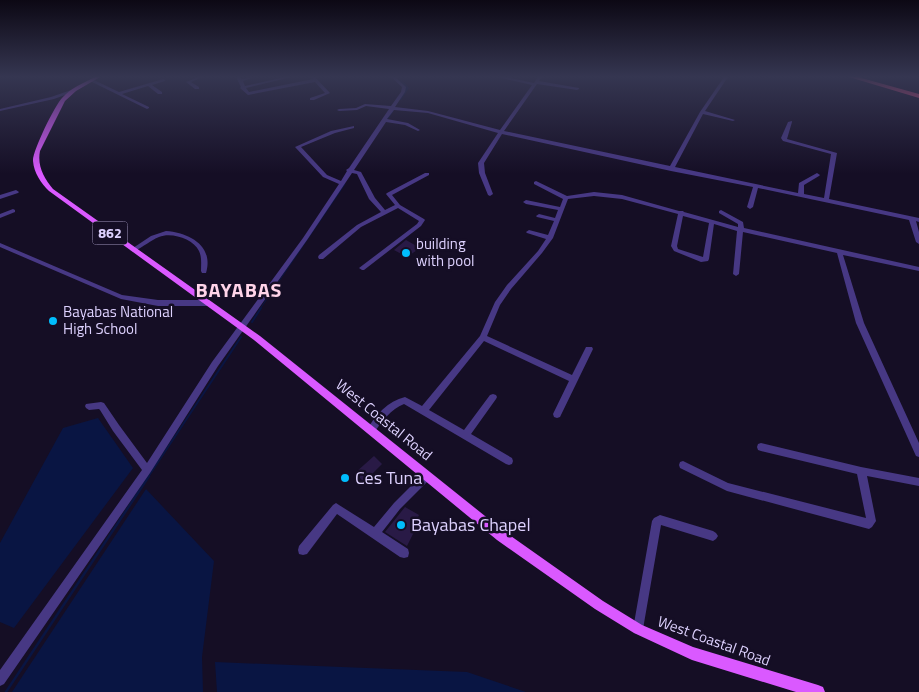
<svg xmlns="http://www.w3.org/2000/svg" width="919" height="692" viewBox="0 0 919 692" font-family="'Titillium Web',sans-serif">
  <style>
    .water { fill: #091543 }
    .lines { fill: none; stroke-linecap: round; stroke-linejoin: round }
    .stream-far2 { stroke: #091543; stroke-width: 1 }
    .stream-far1 { stroke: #091543; stroke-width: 2 }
    .stream { stroke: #091543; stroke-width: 2.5 }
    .canal { fill: #091543; fill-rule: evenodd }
    .building { fill: #291a46 }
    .minor { fill: #473884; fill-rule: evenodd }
    .major { fill: #da59ff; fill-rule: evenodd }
    .highway { fill: #ff4d87; fill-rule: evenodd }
    .poi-dot { fill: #00bdfd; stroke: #150e25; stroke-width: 2 }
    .labels { text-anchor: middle; stroke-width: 5; stroke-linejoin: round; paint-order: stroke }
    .shield { fill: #150e25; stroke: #a297be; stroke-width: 1 }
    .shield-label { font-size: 14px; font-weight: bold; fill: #ded2ff }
    .poi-label { font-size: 15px; fill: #ded2ff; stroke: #150e25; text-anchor: start }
    .street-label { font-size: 15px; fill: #ded2ff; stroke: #150e25 }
    .near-poi-label { font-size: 18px; fill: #ded2ff; stroke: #150e25; text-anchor: start }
    .district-label { font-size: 20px; font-weight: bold; letter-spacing: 1px; fill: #ffd4e9; stroke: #150e25 }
  </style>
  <rect width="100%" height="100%" fill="#150e25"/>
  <path class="water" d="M98 418 133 468 14 628 0 622V543L63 428Z
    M146 489 214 561 202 657 203 692H12Z
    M215 662 467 672 526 692H217Z"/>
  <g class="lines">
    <path class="stream-far2" d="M387 120 393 111
      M260 309 345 184"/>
    <path class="stream-far1" d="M252 322 261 308
      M148 477 241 337"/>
    <path class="stream" d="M6 692 149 476"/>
    <path class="canal" d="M401 79 409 88 401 100H399L397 99 405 88 399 80Z"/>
  </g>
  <path class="building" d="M406 240 420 248 407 257 394 250Z
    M374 456 382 464 364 482 355 473Z
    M405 507 419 515 417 519 420 520 407 546 385 532Z"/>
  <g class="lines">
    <path class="minor" d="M198 77H203L191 82 199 87V89H195L186 82Z
      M236 77H240L242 79 255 77 243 81 245 86 285 77H292L246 88 249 92 313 79 311 77H315L330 93 314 100H310V98L325 93 315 82 248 95 240 88 241 87Z
      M391 77H395L406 87 405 92 395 107 428 111 500 130 532 85 501 78 499 77H506L534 83 538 77H542L539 81 579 88V89L577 90 537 84 504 131 670 166 700 112 724 77H728L705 111 735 120 733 121 703 114 675 167 798 193 799 183 817 173 820 175 819 176 804 185V194L824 198 831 154 783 141 781 138 788 122 792 121V122L787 139 837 153 829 199 919 218V222L916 221 919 232V244L916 242 909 220 758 188 753 207 750 209 747 207 753 187 671 171 502 134 484 163 485 173 493 194 490 196 488 195 479 173 478 163 498 133 428 113 394 110 387 119 408 123 420 130 418 131 405 125 386 122 354 170 361 172 375 198 385 210 395 205 386 194 387 193 425 173H429V175L392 195 400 205 424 219 425 220 421 226 364 270H362L359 268 417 224 419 221 398 208 361 227 323 259H319L318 257 319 255 357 225 381 212 369 199 357 174 352 173 307 240 218 366 150 473 4 684 0 686V670L142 470 113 431 100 410 99 409 89 410 86 408 85 406 86 404 101 402 104 403 119 425 147 463 212 362 303 238 339 184 323 177 295 147 331 131 354 126V128L335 133 301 147 327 175 341 181 347 171 346 170 349 168 389 109 366 106 357 110 339 111 337 110 339 109 356 108 365 104 391 106 401 92 402 87Z
      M163 79 165 80V81L152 85 162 92V94H158L148 86 122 94 149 107V108L147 109 90 81 94 80 119 92Z
      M74 89H76V91L54 99 0 111V109L51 97Z
      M536 181 567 196 594 192 622 195 679 211H683L684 212 738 227V224L719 213V211L721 210 743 222 744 228 919 267V271L843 255 864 323 919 443V457L916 456 856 323 837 253 743 232 739 274 736 276 733 274 737 231 714 224 709 259 708 261 701 262 674 251 671 246 678 214 622 199 594 196 568 199 553 238 542 253 511 289 500 305 487 336 572 375 586 347H592L593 349 560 417 557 418 554 417 553 414 569 381 484 341 429 410 464 430 490 395 493 394 496 395 497 397 496 399 471 434 512 458 513 461 512 464 509 465 506 464 404 404C391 409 382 421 374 433L371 434 368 433 367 430C375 415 388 401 405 397L422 406 480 336 495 302 507 285 538 251 546 239 527 233 526 232 529 230 548 235 554 221 537 217 536 216 539 214 555 218 558 210 526 204 523 202 526 200 560 207 563 199 534 184V182ZM683 216 709 223 703 257 678 249 677 246Z
      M16 190 19 192 18 193 0 199V195Z
      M13 209 15 210V212L0 218V214Z
      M166 231C190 233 214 246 206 273H202L201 271C201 265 202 257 199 251 193 239 172 232 159 237 151 240 143 247 135 251L133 252 130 250 151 236Z
      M0 243 122 295 158 300H208L211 303 208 306H158L121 299 0 247Z
      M761 443 861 467 919 478V486L867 476 876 521 872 527 869 529 727 491 680 468 679 465 680 462 683 461 728 483 866 518 857 474 761 451 758 450 757 447 758 444Z
      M427 472 430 473 432 476 430 479 400 509 382 532 408 549 409 553 408 557 404 558 400 557 337 514 307 554 303 555 299 554 298 550 299 546 333 505 336 503 339 505 374 527 394 503 424 473Z
      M660 515 713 531 716 533 718 536 716 539 713 541 661 525 643 629 642 633 638 634 634 633 633 629 652 521 654 518Z"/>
    <path class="major" d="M95 77H100L76 91 65 101 40 151C37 166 44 178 53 189L260 336 505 532 603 601 642 625 693 647 818 685 823 687 825 692H796L692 660 634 633 595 609 497 540 254 340 49 191C41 183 34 173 33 161 32 152 55 105 62 98 71 88 83 83 95 77Z"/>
    <path class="highway" d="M849 77H858L919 94V98Z"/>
  </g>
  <linearGradient id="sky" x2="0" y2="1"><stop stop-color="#0c0814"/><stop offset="0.44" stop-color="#353651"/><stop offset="1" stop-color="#353651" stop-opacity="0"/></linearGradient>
  <rect width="919" height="174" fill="url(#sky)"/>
  <g class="poi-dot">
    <circle cx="406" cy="253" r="5"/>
    <circle cx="53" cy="321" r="5"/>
    <circle cx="345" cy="478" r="5"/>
    <circle cx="401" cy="525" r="5"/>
  </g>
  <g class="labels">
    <rect class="shield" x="92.5" y="221.5" width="35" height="23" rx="4"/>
    <g class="shield-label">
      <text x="110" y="238">862</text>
    </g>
    <g class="poi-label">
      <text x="416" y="249">building<tspan x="416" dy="17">with pool</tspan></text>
      <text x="63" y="317">Bayabas National<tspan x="63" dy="17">High School</tspan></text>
    </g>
    <g class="street-label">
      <text transform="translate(384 420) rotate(39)" y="5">West Coastal Road</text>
      <text transform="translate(714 641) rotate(20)" y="5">West Coastal Road</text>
    </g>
    <g class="near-poi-label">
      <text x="355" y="484">Ces Tuna</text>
      <text x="411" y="531">Bayabas Chapel</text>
    </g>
    <g class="district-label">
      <text x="239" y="297">BAYABAS</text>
    </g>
  </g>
</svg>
